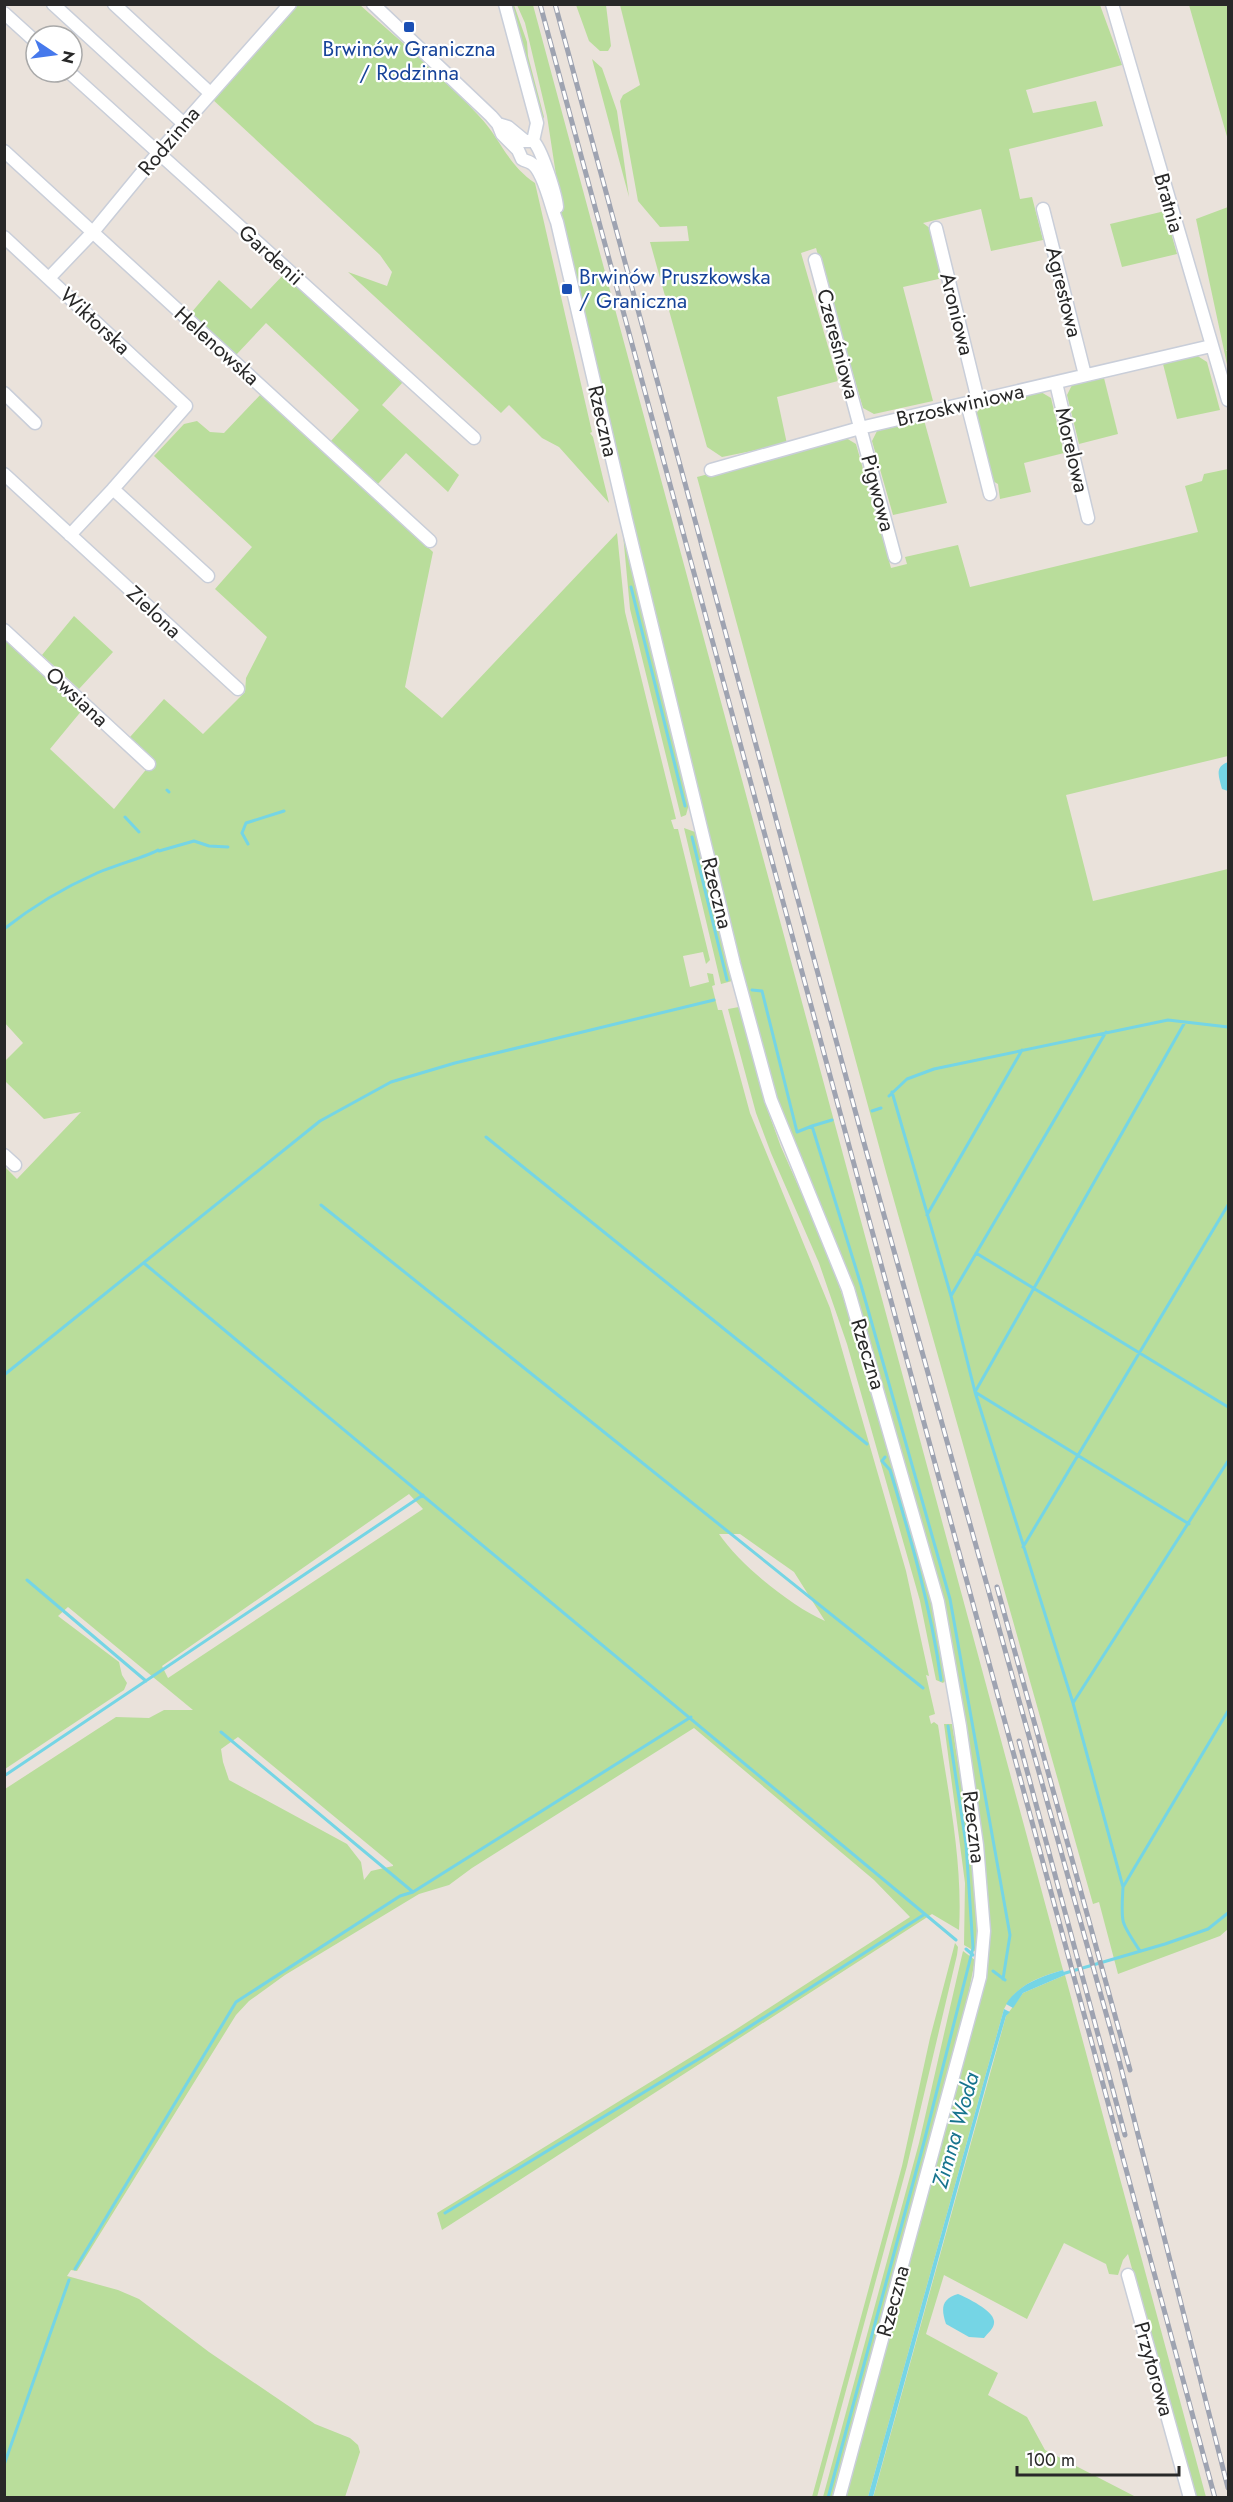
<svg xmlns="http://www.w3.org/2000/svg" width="1233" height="2502" viewBox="0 0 1233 2502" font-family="Jost,sans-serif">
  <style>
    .green { fill: #b9dd9b; fill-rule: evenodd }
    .water { fill: #75d5e5 }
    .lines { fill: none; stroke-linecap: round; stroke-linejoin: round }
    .stream { stroke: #75d5e5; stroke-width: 3 }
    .minor-casing { stroke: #c9ced9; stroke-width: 15 }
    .minor { stroke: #fff; stroke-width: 12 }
    .rail-casing { stroke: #9ea3b1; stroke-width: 5 }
    .rail { stroke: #fff; stroke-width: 3; stroke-dasharray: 9; stroke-linecap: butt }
    .transit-dot { fill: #1a4fb4; stroke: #fff; stroke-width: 2 }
    .labels { text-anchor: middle; stroke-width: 4.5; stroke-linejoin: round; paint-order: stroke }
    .transit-label { font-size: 21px; fill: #164399; stroke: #fff }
    .street-label { font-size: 21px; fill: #282828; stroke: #fff }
    .water-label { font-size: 22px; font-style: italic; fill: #17748e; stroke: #fff }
  </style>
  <rect width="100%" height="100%" fill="#eae2db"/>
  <path class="green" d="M294 5H360C399 40 444 77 479 116 501 139 506 163 535 183L592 432 590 433 593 437 609 503 559 447 542 438 509 405 501 413 348 272 387 286 392 272 380 255 211 98Z
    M509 5H514L527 42 528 56 544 117 541 122Z
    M517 5H533L1063 1970C1039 1977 1016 1985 1004 2009L868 2497H845L970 2038 986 1969 941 1593 857 1301 774 1093 749 1002 635 537 562 221 553 176 556 175 547 116 525 23Z
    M576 5H606L611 46 608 51H600L589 41Z
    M620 5H1100L1122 65 1026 90 1033 113 1096 101 1103 126 1009 149 1020 199 1032 197 1043 240 991 251 981 209 923 223 931 229 943 278 903 287 933 401 874 414 863 408 816 248 801 253 838 381 777 397 787 444 722 457 707 447 650 242 689 241 687 226 660 227 638 201 620 101 623 95 640 85Z
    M1189 5H1228V140L1193 19Z
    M592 59 602 68 617 111 629 197Z
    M1228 207V349L1226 351H1228V369L1196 219Z
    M1165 211 1177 254 1122 267 1110 224Z
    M285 273 403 382 382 405 459 475 448 492 406 453 377 485 330 442 359 410 266 323 236 355 191 313 219 280 251 309Z
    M1196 355 1207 362 1220 410 1177 419 1163 364Z
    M1104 378 1118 434 1079 444 1067 395 1072 385Z
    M1041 392 1051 398 1064 453 1024 463 1031 492 1000 499 998 484 991 480 975 416 981 406Z
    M262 393 433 552 405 687 442 718 617 533 625 612 676 819 671 820 674 829H678L710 960 706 964 703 952 683 956 690 987 709 982 707 973 713 974 715 985 712 986 718 1010H722L750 1113 830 1308 906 1571 929 1676 926 1675 935 1714 929 1716 931 1724 934 1722 938 1725C948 1792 963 1861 959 1930L932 1914 442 2230 437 2213 735 2030 910 1917 874 1880 694 1728 472 1868 449 1885 419 1894 285 1975 249 2001 236 2015 77 2271 71 2270 67 2276 118 2290 139 2299 209 2352 315 2424 350 2438 358 2445 360 2452 345 2497H5V1789L116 1717 149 1718 164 1710H193L68 1607 58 1616 119 1662 122 1675 127 1683 124 1690 5 1769V1167L17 1179 81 1112 44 1119 5 1081V1061L23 1043 4 1022V639L83 709 50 749 114 809 153 761 130 737 164 699 203 734 245 692 246 678 267 637 215 589 252 547 154 456 184 424 197 421 210 432 224 433ZM409 1494 423 1509 168 1678 162 1666ZM719 1534H740L794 1572 825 1621C791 1606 740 1565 719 1534ZM238 1737 393 1865V1866L371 1871 364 1880 361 1862 347 1844 229 1780 223 1762 221 1749Z
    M924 420 947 503 893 515 872 441 877 431Z
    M846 438 856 444 891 568 907 564 905 557 958 545 970 587 1198 532 1185 486 1202 481 1204 474 1228 469V756L1066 795 1093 901 1228 869V1929L1220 1936 1118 1974 1099 1902 1093 1904 886 1172 697 477Z
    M623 534 689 804 686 815 681 817 630 609Z
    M74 616 113 652 79 689 42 655Z
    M684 828 695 832 732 981 721 984Z
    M739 1007 764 1100 781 1147 828 1253 851 1321 922 1565 933 1611 945 1681 943 1683 936 1680 920 1601 847 1344 819 1263 771 1153 756 1113 728 1009Z
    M944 1724H952C963 1799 981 1877 976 1952L964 1945 965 1883Z
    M955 1943 958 1947 957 1955 907 2166 817 2497H812L902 2166 930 2038Z
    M963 1951 975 1960 967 2001 832 2497H823L919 2143Z
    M1065 1975 1206 2497H1194L1128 2254 1123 2260 1118 2275 1109 2274 1106 2264 1064 2243 1027 2319 944 2275 926 2334 998 2373 988 2395 1027 2417 1045 2450 1136 2497 873 2498 1006 2016 1023 1993Z"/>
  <path class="water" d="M1228 762V791L1222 789C1219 777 1214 767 1228 762Z
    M1063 1970 1065 1975 1023 1993 1013 2008 1006 2004C1020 1983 1041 1977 1063 1970Z
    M1004 2009 1010 2012 1006 2016 990 2071 873 2497H868Z
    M958 2294C967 2298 993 2310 994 2321 995 2328 988 2333 984 2338L969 2337 946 2324C941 2309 941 2299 958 2294Z"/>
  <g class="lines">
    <path class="stream" d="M631 587 685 806
      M167 790 169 792
      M125 817 139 832
      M242 833 246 823 284 811
      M242 833 248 844
      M692 837 727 980
      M159 851 194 841 209 846 228 847
      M4 929C32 907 63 888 95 874 109 867 152 855 158 850
      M752 990 762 991 797 1132 812 1126 861 1285 950 1599 1010 1935 1003 1979
      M1185 1022 975 1392 1189 1524
      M892 1092 951 1296 975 1392 1073 1703 1123 1887
      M889 1096 907 1079 934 1069 1168 1020 1228 1027
      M872 1111 881 1108
      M812 1126 832 1120
      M486 1137 867 1444
      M321 1205 923 1688
      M927 1215 1022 1050
      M976 1253 1228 1407
      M145 1264 956 1940
      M951 1296 1106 1032
      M4 1375 320 1121 391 1082 455 1063 714 1000
      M885 1457 882 1461 890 1470C911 1539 931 1608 941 1680
      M1023 1547 1228 1205
      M27 1580 146 1681
      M1073 1703 1228 1461
      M221 1732 413 1892
      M4 1776 423 1495
      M966 1949 973 1955
      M1140 1951C1120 1921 1121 1924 1123 1887L1228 1711
      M993 1971 1005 1980
      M1062 1974 1165 1944 1208 1929 1228 1913
      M445 2213 707 2054 925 1914
      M75 2269 236 2002 400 1896 413 1892 691 1717
      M4 2465 69 2280
      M828 2498 924 2142 973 1948 966 1844 948 1726"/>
    <defs>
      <path id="minor" d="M53 4 184 124
        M114 4 210 93
        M373 4 491 116 498 124 502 134 518 150 522 159C525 161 528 161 531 163 544 170 551 208 557 222L626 519 734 964 771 1100 848 1289 938 1602 960 1726 977 1845 984 1931 980 1977 839 2498
        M505 4 537 123 533 141
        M1112 4 1228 400
        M4 13 36 42
        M69 72 474 438
        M498 124 508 127 525 141
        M527 141H533C541 147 556 195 557 207
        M4 151 430 541
        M1043 209 1085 375
        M936 228 978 400
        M4 237 186 406 113 489
        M815 260 895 557
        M49 278 93 232 158 153 290 4
        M1056 383 1088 518
        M4 393 35 423
        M967 403 990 494
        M711 470 860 428 1211 346
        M4 474 238 689
        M70 535 113 489 208 576
        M4 630 149 764
        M4 1155 15 1165
        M1128 2275 1190 2498"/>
    </defs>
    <use href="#minor" class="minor-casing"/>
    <use href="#minor" class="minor"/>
    <defs>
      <path id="rail" d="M540 4 1215 2498
        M555 4 859 1125 1119 2060 1228 2488
        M997 1587 1130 2070
        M1019 1741 1125 2135"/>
    </defs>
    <use href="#rail" class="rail-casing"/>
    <use href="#rail" class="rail"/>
  </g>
  <g class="transit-dot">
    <rect x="403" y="21" width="12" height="12" rx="3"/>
    <rect x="561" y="283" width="12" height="12" rx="3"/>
  </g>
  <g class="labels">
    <g class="transit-label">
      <text x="409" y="56">Brwinów Graniczna<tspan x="409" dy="24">/ Rodzinna</tspan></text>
      <text x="579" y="284" text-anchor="start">Brwinów Pruszkowska<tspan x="579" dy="24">/ Graniczna</tspan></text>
    </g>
    <g class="street-label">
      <text transform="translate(169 141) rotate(-50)" y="7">Rodzinna</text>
      <text transform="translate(1169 203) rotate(74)" y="7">Bratnia</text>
      <text transform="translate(271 255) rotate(42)" y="7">Gardenii</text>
      <text transform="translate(1064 292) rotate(76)" y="7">Agrestowa</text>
      <text transform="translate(957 314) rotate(76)" y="7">Aroniowa</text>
      <text transform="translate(95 321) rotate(43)" y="7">Wiktorska</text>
      <text transform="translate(838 344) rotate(75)" y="7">Czereśniowa</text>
      <text transform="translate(217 346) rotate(42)" y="7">Helenowska</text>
      <text transform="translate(960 405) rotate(-13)" y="7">Brzoskwiniowa</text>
      <text transform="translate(603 421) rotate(77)" y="7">Rzeczna</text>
      <text transform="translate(1072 450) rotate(77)" y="7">Morelowa</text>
      <text transform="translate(878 493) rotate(75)" y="7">Pigwowa</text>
      <text transform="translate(154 612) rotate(43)" y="7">Zielona</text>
      <text transform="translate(77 697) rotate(43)" y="7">Owsiana</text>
      <text transform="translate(717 893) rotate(76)" y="7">Rzeczna</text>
      <text transform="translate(868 1354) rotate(73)" y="7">Rzeczna</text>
      <text transform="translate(974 1827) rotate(83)" y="7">Rzeczna</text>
      <text transform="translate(893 2301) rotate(-75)" y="7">Rzeczna</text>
      <text transform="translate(1154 2369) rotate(74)" y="7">Przytorowa</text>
    </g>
    <g class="water-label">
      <text transform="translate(955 2130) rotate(-74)" y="8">Zimna Woda</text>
    </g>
  </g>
  <rect width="1233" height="2502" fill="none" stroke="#282828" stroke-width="12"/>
  <g transform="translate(54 54) rotate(103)"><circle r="28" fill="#ffffff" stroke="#a9a9a9" stroke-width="1.5"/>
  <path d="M0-4.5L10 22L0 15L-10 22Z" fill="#4679ec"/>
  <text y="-9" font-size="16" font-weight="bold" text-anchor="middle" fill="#282828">N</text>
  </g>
  <path d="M1017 2466v9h162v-9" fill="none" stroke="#282828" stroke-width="3"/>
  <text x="1026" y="2466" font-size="18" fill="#282828" stroke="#ffffff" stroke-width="4.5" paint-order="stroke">100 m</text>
</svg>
